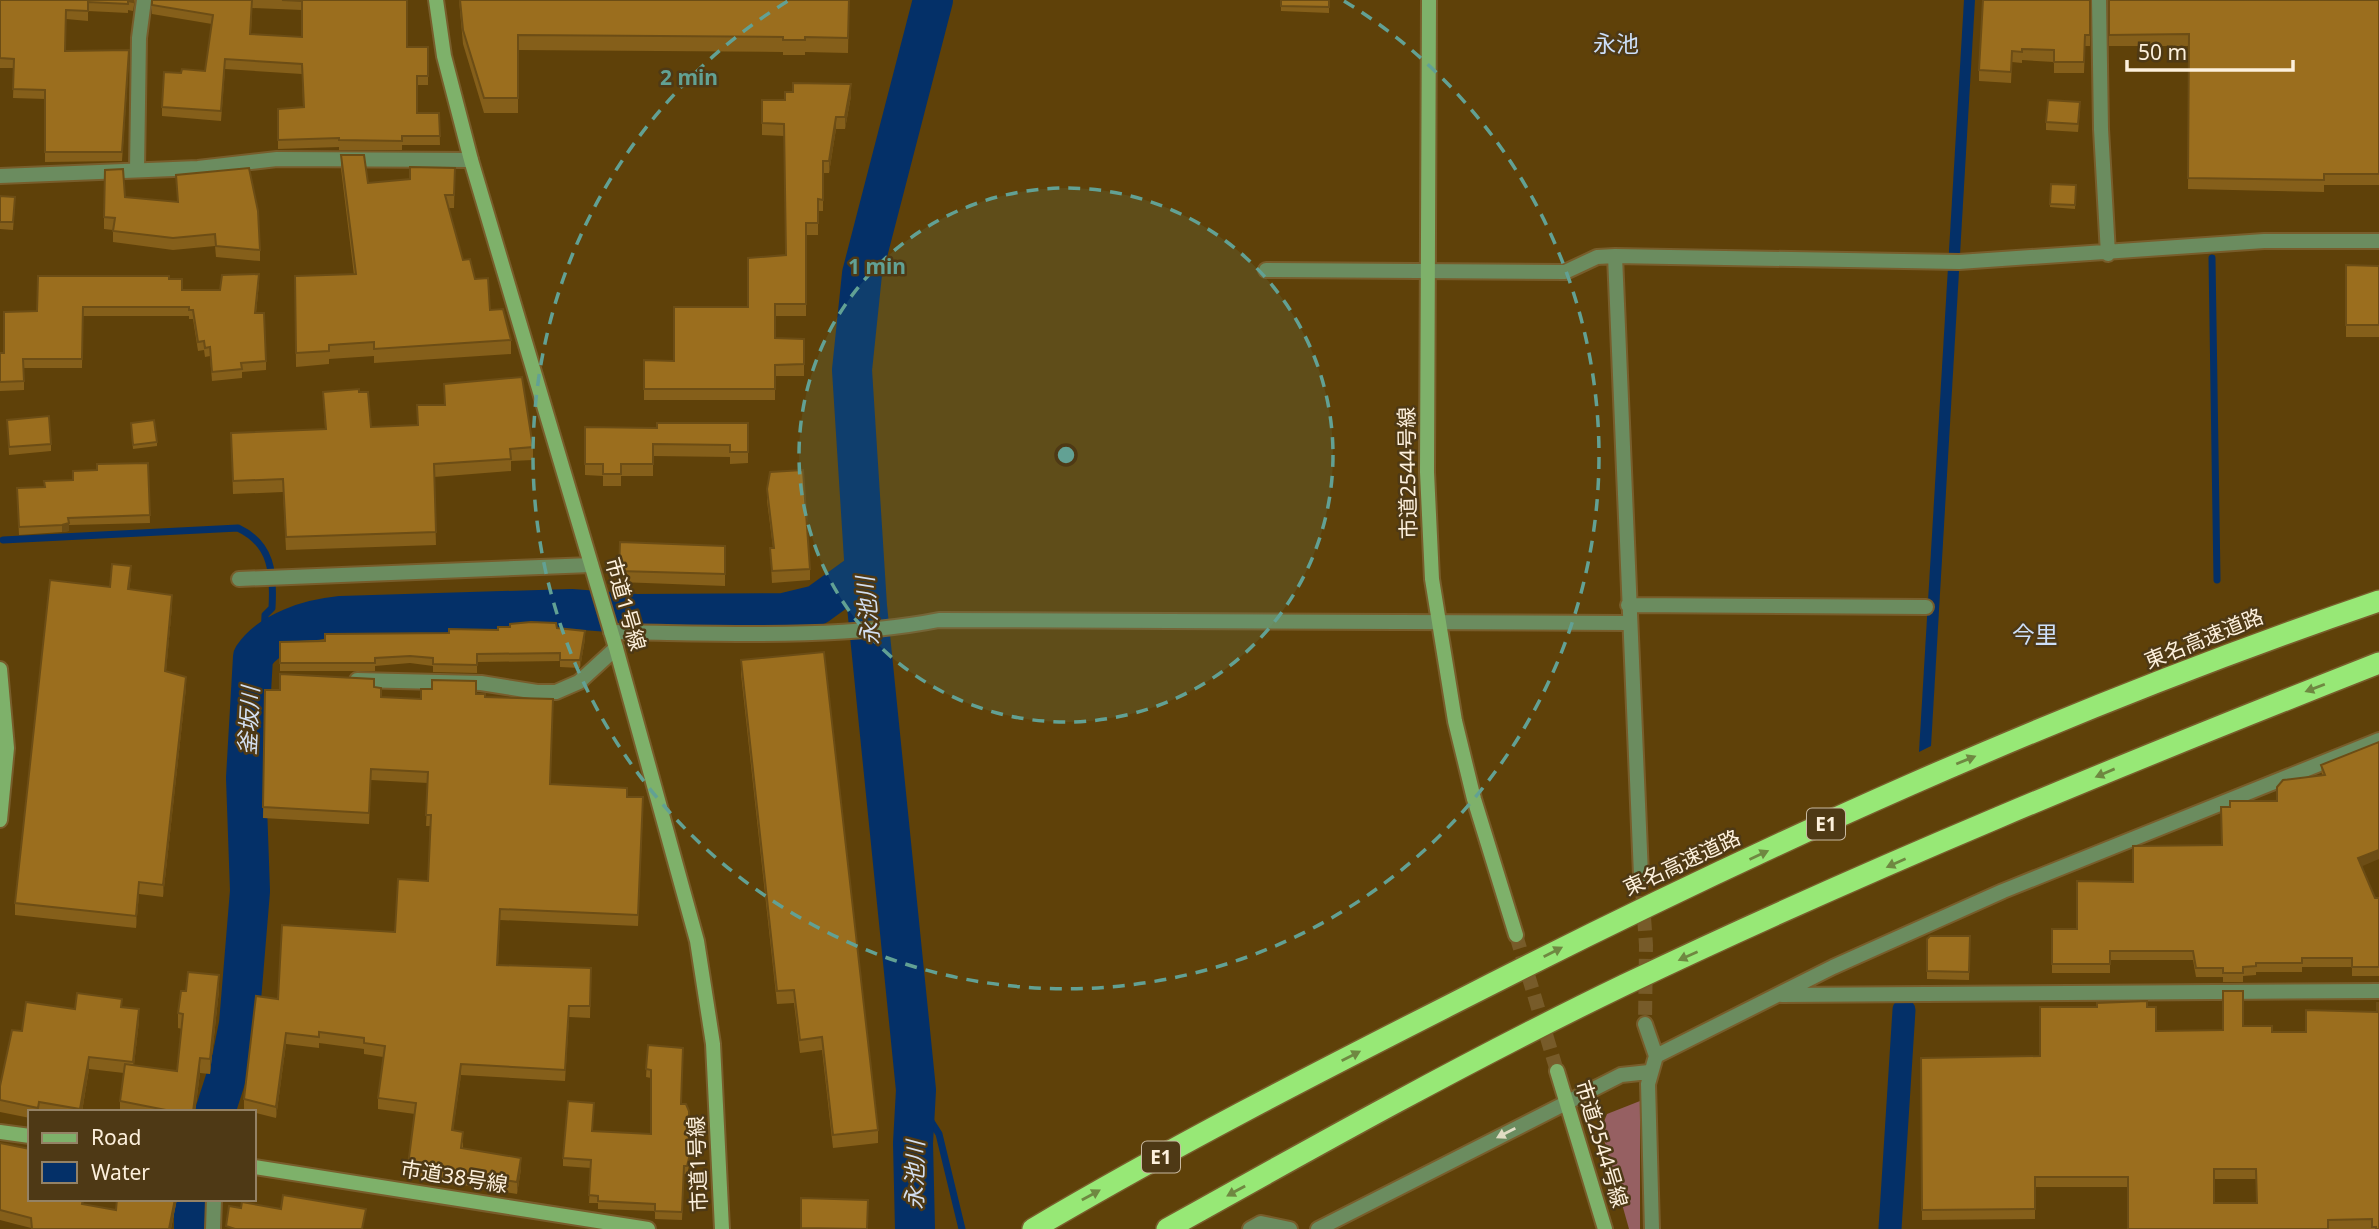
<svg xmlns="http://www.w3.org/2000/svg" width="2379" height="1229" viewBox="0 0 2379 1229" font-family="'Noto Sans','Noto Sans JP',sans-serif">
  <style>
    .grass { fill: #966062 }
    .water { fill: #043068 }
    .lines { fill: none; stroke-linecap: round; stroke-linejoin: round }
    .stream { stroke: #043068; stroke-width: 7 }
    .canal { stroke: #043068; stroke-width: 23 }
    .river { stroke: #043068; stroke-width: 40 }
    .street-tunnel { stroke: #775b29; stroke-width: 14; stroke-dasharray: 14 7; stroke-linecap: butt }
    .secondary-tunnel { stroke: #775b29; stroke-width: 14; stroke-dasharray: 14 7; stroke-linecap: butt }
    .street-casing { stroke: #785d2b; stroke-width: 18 }
    .secondary-casing { stroke: #785d2b; stroke-width: 18 }
    .highway-casing { stroke: #785d2b; stroke-width: 24 }
    .street { stroke: #6b8c5f; stroke-width: 14 }
    .secondary { stroke: #7eb16a; stroke-width: 14 }
    .highway { stroke: #97e876; stroke-width: 21 }
    .wall { fill: #855f1a; fill-rule: evenodd }
    .shaded-wall { fill: #6c4d15 }
    .building { fill: #9b6e1e; stroke: #6c4d15; stroke-width: 2; fill-rule: evenodd }
    .oneway { fill: #6f8841 }
    .oneway2 { fill: #e0dcc3 }
    .ring { fill: none; stroke: #62a194; stroke-width: 3.5; stroke-dasharray: 12 9 }
    .labels { text-anchor: middle; stroke-width: 5; stroke-linejoin: round; paint-order: stroke }
    .shield { fill: #4e3915; stroke: #c8b9a0; stroke-width: 2 }
    .shield-label { font-size: 19px; font-weight: bold; fill: #fdf0dc }
    .street-label { font-size: 21px; fill: #fdf0dc; stroke: #4e3915 }
    .neighbourhood-label { font-size: 23px; fill: #cddff9; stroke: #4e3915 }
    .water-label { font-size: 23px; font-style: italic; fill: #d3dff1; stroke: #4e3915 }
    .centre { fill: #62a194; stroke: #4e3915; stroke-width: 3.5 }
    .ring-label { font-size: 21px; text-anchor: middle; font-weight: bold; fill: #62a194; stroke: #4e3915; stroke-width: 5; stroke-linejoin: round; paint-order: stroke }
  </style>
  <rect width="100%" height="100%" fill="#5f4109"/>
  <path class="grass" d="M1640 1101V1229H1629L1601 1129 1607 1114Z"/>
  <path class="water" d="M1964 0H1975L1931 746 1919 752Z"/>
  <g class="lines">
    <path class="stream" d="M2212 258 2217 580
      M3 540 238 528C272 544 274 573 272 608L265 615 264 641
      M916 1098 939 1134 962 1229"/>
    <path class="canal" d="M1890 1229 1904 1010"/>
    <path class="river" d="M215 1112 232 1059 239 1024 250 891 246 778 253 657C270 631 310 619 341 616L571 609 636 614 784 613 817 605 864 571
      M194 1199V1229
      M915 1229 913 1143 916 1090 867 606 852 370 862 274 933 0"/>
    <path class="street-tunnel" d="M1641 875 1646 945 1645 1024"/>
    <path class="secondary-tunnel" d="M1516 935 1557 1071"/>
    <defs>
      <path id="street" d="M2099 0 2101 129 2108 254
        M137 169 139 38 144 0
        M0 176 198 168 277 159 471 160
        M1615 256 1641 875
        M1266 270 1565 272 1597 257 1615 256 1959 262 2264 241H2379
        M239 579 591 565
        M1628 605 1926 607
        M611 632C715 633 838 640 939 620L1629 623
        M357 680 481 683 537 692H556L579 682 616 648
        M1782 995 2379 991
        M1645 1024 1656 1056 1648 1084 1652 1229
        M1656 1056 1833 967 2003 891 2379 740
        M213 1229 214 1199
        M1250 1229 1261 1223 1290 1229
        M1318 1229 1621 1075 1649 1072"/>
      <path id="secondary" d="M436 0 444 56 471 160 616 648 697 941 713 1044 722 1229
        M1429 0 1427 472 1432 579 1455 721 1474 799 1516 935
        M0 669 7 748 0 820
        M1557 1071 1605 1229
        M0 1132 30 1136
        M254 1167 648 1229"/>
      <path id="highway" d="M1033 1229C1170 1148 1312 1075 1454 1003 1753 850 2061 709 2379 601
        M1167 1229C1317 1145 1469 1060 1624 985 1871 867 2125 763 2379 663"/>
    </defs>
    <use href="#street" class="street-casing"/>
    <use href="#secondary" class="secondary-casing"/>
    <use href="#highway" class="highway-casing"/>
    <use href="#street" class="street"/>
    <use href="#secondary" class="secondary"/>
    <use href="#highway" class="highway"/>
  </g>
  <path class="wall" d="M0 0H135L133 11 128 10V13L88 11V21L66 19 65 51 129 60 122 161 45 162V99L13 98 14 68H0Z
    M152 0H407V47H428V85H417V113H439L440 145H402V150H339V147L278 149V109L303 107 302 74 225 69 221 121 162 116V107L181 73 205 71 212 24 152 14ZM252 8 302 10V37L251 34Z
    M459 0H849L848 53 805 52V55H783V52L518 50V113H484L463 44Z
    M1281 0H1329V13L1281 11Z
    M2090 0V46H2085L2084 73H2054V62L2022 60V63L2012 62 2011 83 1979 81V70Z
    M2109 0H2379V185H2324V192L2188 189 2189 46H2109Z
    M851 96 845 129H836L829 173H823V211H818V235H806V316H775V338L804 339V376H775V400H644V360L674 361 748 307 786 256 784 136 762 135V100H785Z
    M2080 110 2078 132 2046 130V122Z
    M341 155 368 183 410 179 455 168 454 208H448L463 260 475 279 490 310 511 340V354L374 363V356L329 359V364L296 367 295 276 354 275 341 169Z
    M176 175 260 250V261L216 257 215 246 173 250 113 242V230L104 229V217L125 197 178 202Z
    M2051 184 2076 185 2075 209 2050 207Z
    M0 196 15 204 13 230 0 229Z
    M2346 265 2379 266V337H2346Z
    M169 279 182 290H220L259 283 256 313 266 361V370L242 372V378L212 381 210 356 205 357 204 350 198 351 193 319H189V316H83L82 368H24V390L0 391V353H4L37 311Z
    M444 384 533 447V460L511 461V471L434 477 436 545 286 550 283 492 233 494 231 433 325 429 323 392H359L371 427 418 425 444 405Z
    M7 420 51 444V451L9 455Z
    M748 423V463L730 464V457L653 456V476H621V486H603V476L585 475V427L657 428Z
    M131 427 157 442V446L133 449Z
    M148 463 150 523 69 525V531L62 532 19 535 17 496 44 487 73 480 97 470Z
    M767 489 810 569V580L772 583 770 548H773L767 501Z
    M620 542 725 546V586L619 582Z
    M131 577 129 589 172 606 166 671 186 688 163 897 139 894 136 928 15 915V903L110 587Z
    M557 628 585 639 580 668 560 667V661L477 662V673L433 672V666L410 663 375 666V671H280V642L498 630Z
    M741 660 878 1130V1143L833 1148 822 1050 800 1053 794 1003 777 1004 741 674Z
    M374 687 381 697 421 699 476 694 485 697 550 784 627 797 643 808 638 926 500 920 498 965 591 968 590 1018 569 1017 565 1081 461 1075 453 1130 463 1143V1149L521 1169 517 1194 408 1176V1165L415 1114 378 1109V1098L383 1057 364 1054V1049L319 1043V1048L286 1044 276 1118 244 1110V1099L278 999 395 932 428 881 430 826H426L428 783 371 780 369 824 263 818 265 690Z
    M2321 765 2375 898H2379V976H2352V967H2302V972H2256V975L2243 976V982H2223V977H2196L2193 960H2110V973H2052V929H2077L2133 882 2222 845 2230 807 2277 801 2322 776Z
    M1970 936 1969 980 1927 979V939Z
    M219 990 210 1074 200 1073 195 1112H120V1101L124 1073 89 1069 82 1112H30V1118L0 1112V1086L22 1031 75 1009 122 1007 139 1021 134 1065 177 1071 182 1029 178 1028V1013L186 991Z
    M2147 1007 2156 1031 2223 1030 2243 1026 2272 1032 2379 1229H2128V1187H2035V1219L1922 1220 1921 1058 2040 1056ZM2214 1179H2256L2257 1203H2214Z
    M648 1045 682 1104 689 1166 687 1174H684L682 1220 655 1219V1211L598 1209V1203H589L591 1168 563 1166V1158L594 1110 592 1131 651 1134V1078L646 1077Z
    M0 1143 84 1199 83 1204 116 1210 177 1199 171 1229H31V1228L0 1220Z"/>
  <path class="shaded-wall" d="M851 84V96L845 129V117Z
    M836 117V129L829 173V161Z
    M69 523V531L62 532V525Z
    M131 566V577L128 600V589Z
    M172 595V606L165 683V671Z
    M585 631V639L580 668V660Z
    M186 677V688L163 897V885Z
    M2379 850V859L2358 868V858Z
    M139 882V894L136 928V916Z
    M219 975V990L210 1074V1059Z
    M139 1009V1021L133 1074V1062Z
    M286 1033V1044L276 1118V1107Z
    M89 1057V1069L82 1112H80Z
    M200 1058V1073L195 1112H193Z
    M461 1064V1075L452 1141V1130Z
    M521 1158V1169L517 1194V1182Z
    M175 1199H177L171 1229H169Z"/>
  <path class="building" d="M0 0H133V2L128 1V4L88 2V11L66 10 65 51 129 50 122 152H45V90L13 89 14 59 0 58Z
    M152 0H252L250 34 302 37V1L282 0H407V47H428V76H417V113H439L440 136H402V141L339 140V138L278 140V109L304 107 302 64 225 59 221 111 162 107 164 72 181 73 182 69 205 71 213 15 152 5Z
    M460 0H849L848 38 805 37V40H783V37L518 35V98H484L463 30Z
    M1281 0H1329V7L1281 6Z
    M1983 0H2090V35H2085L2084 62H2054V50L2022 49V52L2012 51 2011 72 1979 70Z
    M2109 0H2379V174H2324V180L2188 178 2189 34 2109 35Z
    M793 83 851 84 845 117H836L829 161H823V200L818 199V223H806V304H775V338L804 339V364L775 365V389H644V360L674 361V307H748V258L786 255 784 124 762 123V100H785V92H793Z
    M2048 100 2080 102 2078 124 2046 122Z
    M341 155H364L368 183 410 179V167L455 168 454 195H445L463 260 470 259 475 279 488 278 490 310 503 309 511 340 374 349V342L329 345V351L296 353 295 276 356 274Z
    M249 168 258 211 260 250 216 246 215 234 173 238 113 231 115 218 104 217 105 170 123 169 125 197 178 202 176 175Z
    M2051 184 2076 185 2075 205 2050 204Z
    M0 196 15 197 13 222H0Z
    M2346 265 2379 266V325H2346Z
    M259 274 255 313H264L266 361 241 363 242 369 212 372 210 347 205 348 204 341 198 342 193 310H189V307H83L82 359H23L24 381 0 382V353H4V312L37 311 38 276H169V279H182V290H220L222 275Z
    M522 377 533 447 510 449 511 459 434 464 436 532 286 537 283 479 233 481 231 433 326 429 323 392 359 389V392H368L371 427 418 425 417 405H445L444 384Z
    M49 416 51 444 9 447 7 420Z
    M154 420 157 442 133 445 131 423Z
    M657 423H748V452H730V445L653 444V464H621V474H603V464H585V427L657 428Z
    M148 463 150 515 68 518 69 523 62 525 19 527 17 488 45 487 44 481 73 480V471L97 470V464Z
    M803 470 810 569 772 571 770 548H774L767 489 770 472Z
    M620 542 725 546V574L619 571Z
    M112 564 131 566 128 589 172 595 165 671 186 677 163 885 139 882 136 916 15 903 50 580 110 587Z
    M531 622 556 623 557 628 585 631 580 660H560V653L477 654V665L433 664V658L410 656 375 658V663H280V642L325 641V634L449 633V629L498 630V627H510V624Z
    M824 652 878 1130 833 1135 822 1037 800 1040 794 990 777 991 741 660Z
    M280 674 374 679V687L381 688V697L421 699V689H432V680L476 681V694H485V697L553 699 550 784 627 788V797H643L638 915 500 909 497 965 591 968 590 1006H569L565 1070 461 1064 452 1130 463 1132 461 1148 521 1158 517 1182 408 1165 416 1103 378 1098 385 1046 364 1043V1038L319 1032V1037L286 1033 276 1107 244 1099 256 996 278 999 282 925 395 932 398 879 428 881 431 815H426L428 772 371 769 369 813 263 807 265 690H280Z
    M2379 742V850L2358 858 2375 898H2379V967H2352V958H2302V963H2256V966L2243 967V973H2223V968H2196L2193 951H2110V964H2052V929H2077V881L2133 882V846L2222 845 2221 807H2230V801H2277V787L2283 780 2325 775 2321 765Z
    M1930 936H1970L1969 972 1927 971V939Z
    M188 972 219 975 210 1059 200 1058 193 1112H176L120 1101 125 1064 177 1071 183 1014 178 1013 181 991H186Z
    M2223 991H2243V1026H2272V1032H2306V1010L2377 1012V1003H2379V1229H2376V1227H2372V1219L2328 1220V1229H2128V1177H2035V1209L1922 1210 1921 1058 2040 1056V1007H2097V1003L2147 1001V1007H2156V1031L2223 1030ZM2214 1169H2256L2257 1203H2214Z
    M77 993 122 999 121 1007 139 1009 133 1062 89 1057 80 1109 39 1102 38 1108 0 1100V1086L12 1030 22 1031 26 1002 75 1009Z
    M648 1045 683 1048 681 1104H686L689 1111V1158L687 1166H684L682 1212 655 1211V1204L598 1201V1196L589 1195 591 1160 563 1158 568 1101 594 1103 592 1131 651 1134V1070L646 1069Z
    M0 1143 30 1149V1199H83L82 1204 116 1210 117 1199H175L169 1229H32L31 1218 0 1210Z
    M283 1195 366 1209 362 1229H235L226 1226 229 1206 241 1208 242 1202 281 1209Z
    M801 1198 868 1200 867 1229 801 1228Z"/>
  <defs><path id="oneway-solid" d="M-6-.8H1V-3.2L6.5 0L1 3.2V.8H-6Z" transform="scale(1.75)"/></defs>
  <g class="oneway">
    <use href="#oneway-solid" transform="translate(2315 688) rotate(159)"/>
    <use href="#oneway-solid" transform="translate(1966 760) rotate(-22)"/>
    <use href="#oneway-solid" transform="translate(2105 773) rotate(157)"/>
    <use href="#oneway-solid" transform="translate(1759 855) rotate(-25)"/>
    <use href="#oneway-solid" transform="translate(1896 863) rotate(156)"/>
    <use href="#oneway-solid" transform="translate(1553 952) rotate(-27)"/>
    <use href="#oneway-solid" transform="translate(1688 956) rotate(156)"/>
    <use href="#oneway-solid" transform="translate(1351 1056) rotate(-27)"/>
    <use href="#oneway-solid" transform="translate(1236 1191) rotate(151)"/>
    <use href="#oneway-solid" transform="translate(1091 1195) rotate(-29)"/>
  </g>
  <use class="oneway2" href="#oneway-solid" transform="translate(1506 1133) rotate(153)"/>
  <circle cx="1066" cy="455" r="267" fill="#62a194" fill-opacity=".12"/>
  <g class="ring">
    <circle cx="1066" cy="455" r="267"/>
    <path d="M1344 1A533 533 0 1 1 788 1"/>
  </g>
  <g class="labels">
    <g class="shield">
      <rect x="1807" y="808.5" width="38" height="31" rx="5"/>
      <rect x="1142" y="1141.5" width="38" height="31" rx="5"/>
    </g>
    <g class="shield-label">
      <text x="1826" y="831">E1</text>
      <text x="1161" y="1164">E1</text>
    </g>
    <g class="street-label">
      <text transform="translate(1408 473) rotate(-91)" y="7">市道2544号線</text>
      <text transform="translate(625 604) rotate(74)" y="7">市道1号線</text>
      <text transform="translate(2204 639) rotate(-22)" y="7">東名高速道路</text>
      <text transform="translate(1682 863) rotate(-25)" y="7">東名高速道路</text>
      <text transform="translate(1601 1144) rotate(73)" y="7">市道2544号線</text>
      <text transform="translate(698 1164) rotate(-92)" y="7">市道1号線</text>
      <text transform="translate(454 1177) rotate(9)" y="7">市道38号線</text>
    </g>
    <g class="neighbourhood-label">
      <text x="1616" y="52">永池</text>
      <text x="2035" y="643">今里</text>
    </g>
    <g class="water-label">
      <text transform="translate(868 611) rotate(-95)" y="8">永池川</text>
      <text transform="translate(249 721) rotate(-87)" y="8">釜坂川</text>
      <text transform="translate(915 1175) rotate(-89)" y="8">永池川</text>
    </g>
  </g>
  <circle cx="1066" cy="455" r="10" class="centre"/>
  <g class="ring-label">
    <text x="689" y="85">2 min</text>
    <text x="877" y="274">1 min</text>
  </g>
  <rect x="28" y="1110" width="228" height="91" fill="#4e3915" stroke="#948265" stroke-width="2"/>
  <rect x="42" y="1133" width="35" height="10" fill="#7eb16a" stroke="#948265" stroke-width="2"/>
  <text x="91" y="1145" font-size="21" fill="#fdf0dc">Road</text>
  <rect x="42" y="1162" width="35" height="21" fill="#043068" stroke="#948265" stroke-width="2"/>
  <text x="91" y="1180" font-size="21" fill="#fdf0dc">Water</text>
  <path d="M2127 60v10h166v-10" fill="none" stroke="#fdf0dc" stroke-width="3.5"/>
  <text x="2138" y="60" font-size="21" fill="#fdf0dc" stroke="#4e3915" stroke-width="5" paint-order="stroke">50 m</text>
</svg>
